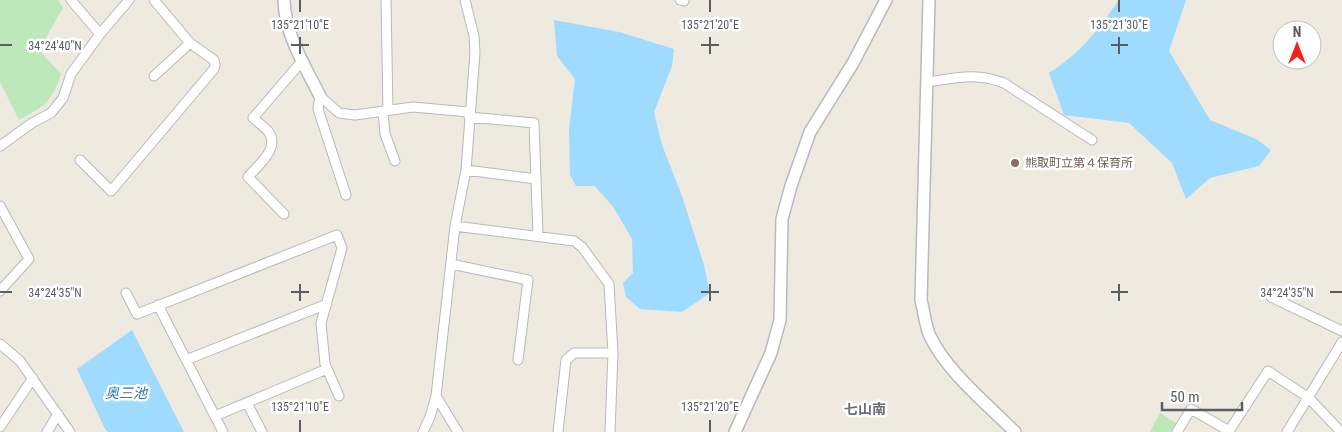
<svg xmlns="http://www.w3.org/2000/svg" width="1342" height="432" viewBox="0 0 1342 432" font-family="'Roboto Condensed','Noto Sans JP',sans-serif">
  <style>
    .green { fill: #bde8ba }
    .water { fill: #9fdaff }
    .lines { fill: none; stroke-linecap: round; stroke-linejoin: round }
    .minor-casing { stroke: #b6b9be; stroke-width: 11 }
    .tertiary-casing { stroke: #b6b9be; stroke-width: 14 }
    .minor { stroke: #fff; stroke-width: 9 }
    .tertiary { stroke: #fff; stroke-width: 11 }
    .ticks { fill: none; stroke: #595e63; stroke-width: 2 }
    .education-dot { fill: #8d6e63; stroke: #fff; stroke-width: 2 }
    .labels { text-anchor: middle; stroke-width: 5; stroke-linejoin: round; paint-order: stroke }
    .education-label { font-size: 12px; fill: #785e54; stroke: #fff; text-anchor: start }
    .water-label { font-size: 14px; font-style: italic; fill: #3276b0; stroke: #fff }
    .neighbourhood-label { font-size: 14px; font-weight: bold; fill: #6a7075; stroke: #fff }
    .ticks-label { font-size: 12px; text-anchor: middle; fill: #595e63; stroke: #fff; stroke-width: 5; stroke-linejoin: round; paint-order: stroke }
  </style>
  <rect width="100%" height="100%" fill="#eeeae0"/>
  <path class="green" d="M0 0H58L63 8 39 50 61 74C52 103 44 106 19 120L0 82Z
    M1160 413 1176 423 1171 432H1150Z"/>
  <path class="water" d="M1119 0H1186L1169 51 1210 120 1256 139 1271 150 1259 166 1210 178 1186 199 1172 163 1129 123 1064 115 1049 73C1082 52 1097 31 1119 0Z
    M554 20 619 32 674 49 672 66 654 112 662 145 682 196 704 265 710 293 682 312 640 309 626 297 623 283 633 273 632 239 614 208 595 186H576L570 175 569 129 575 79 557 56Z
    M132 330 184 432H108L105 429 77 369Z"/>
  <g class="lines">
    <defs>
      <path id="minor" d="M71 0 100 34
        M154 0 190 43 154 76
        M386 0 388 110
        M680 0 684 1V0
        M927 82C957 78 975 72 1004 83L1092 140
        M320 96 339 113 355 115 413 107 469 112
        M320 96 318 109 346 195
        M383 111 385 134 395 161
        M469 117 534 123 538 236
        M0 146 32 123 51 113 63 98 71 74 100 34 129 0
        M80 160 111 191 214 69 215 65 214 60 190 43
        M466 170 536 179
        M0 206 29 259 0 291
        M284 214 248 177C258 165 281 148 268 131 263 126 258 122 253 118L302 61
        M455 226 574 241 582 247 609 284 613 353 610 432
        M451 264 528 280 518 360
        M126 293 137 314 337 235 342 248 321 323 325 364 339 396
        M1271 297 1342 331
        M158 305 223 432
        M0 344 20 361 70 432
        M186 360 327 304
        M436 396 458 432
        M247 403 262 432
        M215 416 327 369
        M0 427 33 378
        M47 432 58 414
        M423 432 430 417 436 396 455 226 466 170 475 53 474 36 465 0
        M558 432 566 360 574 353H613
        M1177 432 1191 409 1229 431 1268 371 1309 398 1341 432
        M1287 432 1342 342"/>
      <path id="tertiary" d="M284 0C285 35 305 66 320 96
        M929 0 921 300C924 311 925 324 929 334 945 370 987 404 1015 432
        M735 432 771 353 780 320 782 219 791 186 810 132 853 63 886 0"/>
    </defs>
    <use href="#minor" class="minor-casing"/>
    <use href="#tertiary" class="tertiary-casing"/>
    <use href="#minor" class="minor"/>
    <use href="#tertiary" class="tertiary"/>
  </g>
  <path class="ticks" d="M300 0V12M710 0V12M1119 0V12M300 37V54M710 37V54M1119 37V54M0 45H12M291 45H309M701 45H719M1111 45H1128M300 284V301M710 284V301M1119 284V301M0 292H12M291 292H309M701 292H719M1111 292H1128M1330 292H1342M300 420V432M710 420V432"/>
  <circle class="education-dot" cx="1015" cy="163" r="5"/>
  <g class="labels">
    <g class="education-label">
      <text x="1025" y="167">熊取町立第４保育所</text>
    </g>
    <g class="water-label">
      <text x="126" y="398">奥三池</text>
    </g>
    <g class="neighbourhood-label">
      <text x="865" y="414">七山南</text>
    </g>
  </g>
  <g class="ticks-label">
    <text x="300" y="29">135°21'10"E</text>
    <text x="710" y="29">135°21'20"E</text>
    <text x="1119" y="29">135°21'30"E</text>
    <text x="55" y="50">34°24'40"N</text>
    <text x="55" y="297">34°24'35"N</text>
    <text x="1287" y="297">34°24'35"N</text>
    <text x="300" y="411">135°21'10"E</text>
    <text x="710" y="411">135°21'20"E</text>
  </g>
  <g transform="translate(1297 45)"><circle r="24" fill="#ffffff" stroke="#bdbfc1"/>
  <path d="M0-4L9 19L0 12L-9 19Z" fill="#f7221d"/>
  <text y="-8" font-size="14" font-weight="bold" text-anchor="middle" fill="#595e63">N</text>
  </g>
  <path d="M1162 402v8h80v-8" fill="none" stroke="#595e63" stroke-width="2.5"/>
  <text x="1170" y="402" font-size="15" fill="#595e63" stroke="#ffffff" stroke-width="4" paint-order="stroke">50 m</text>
</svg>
